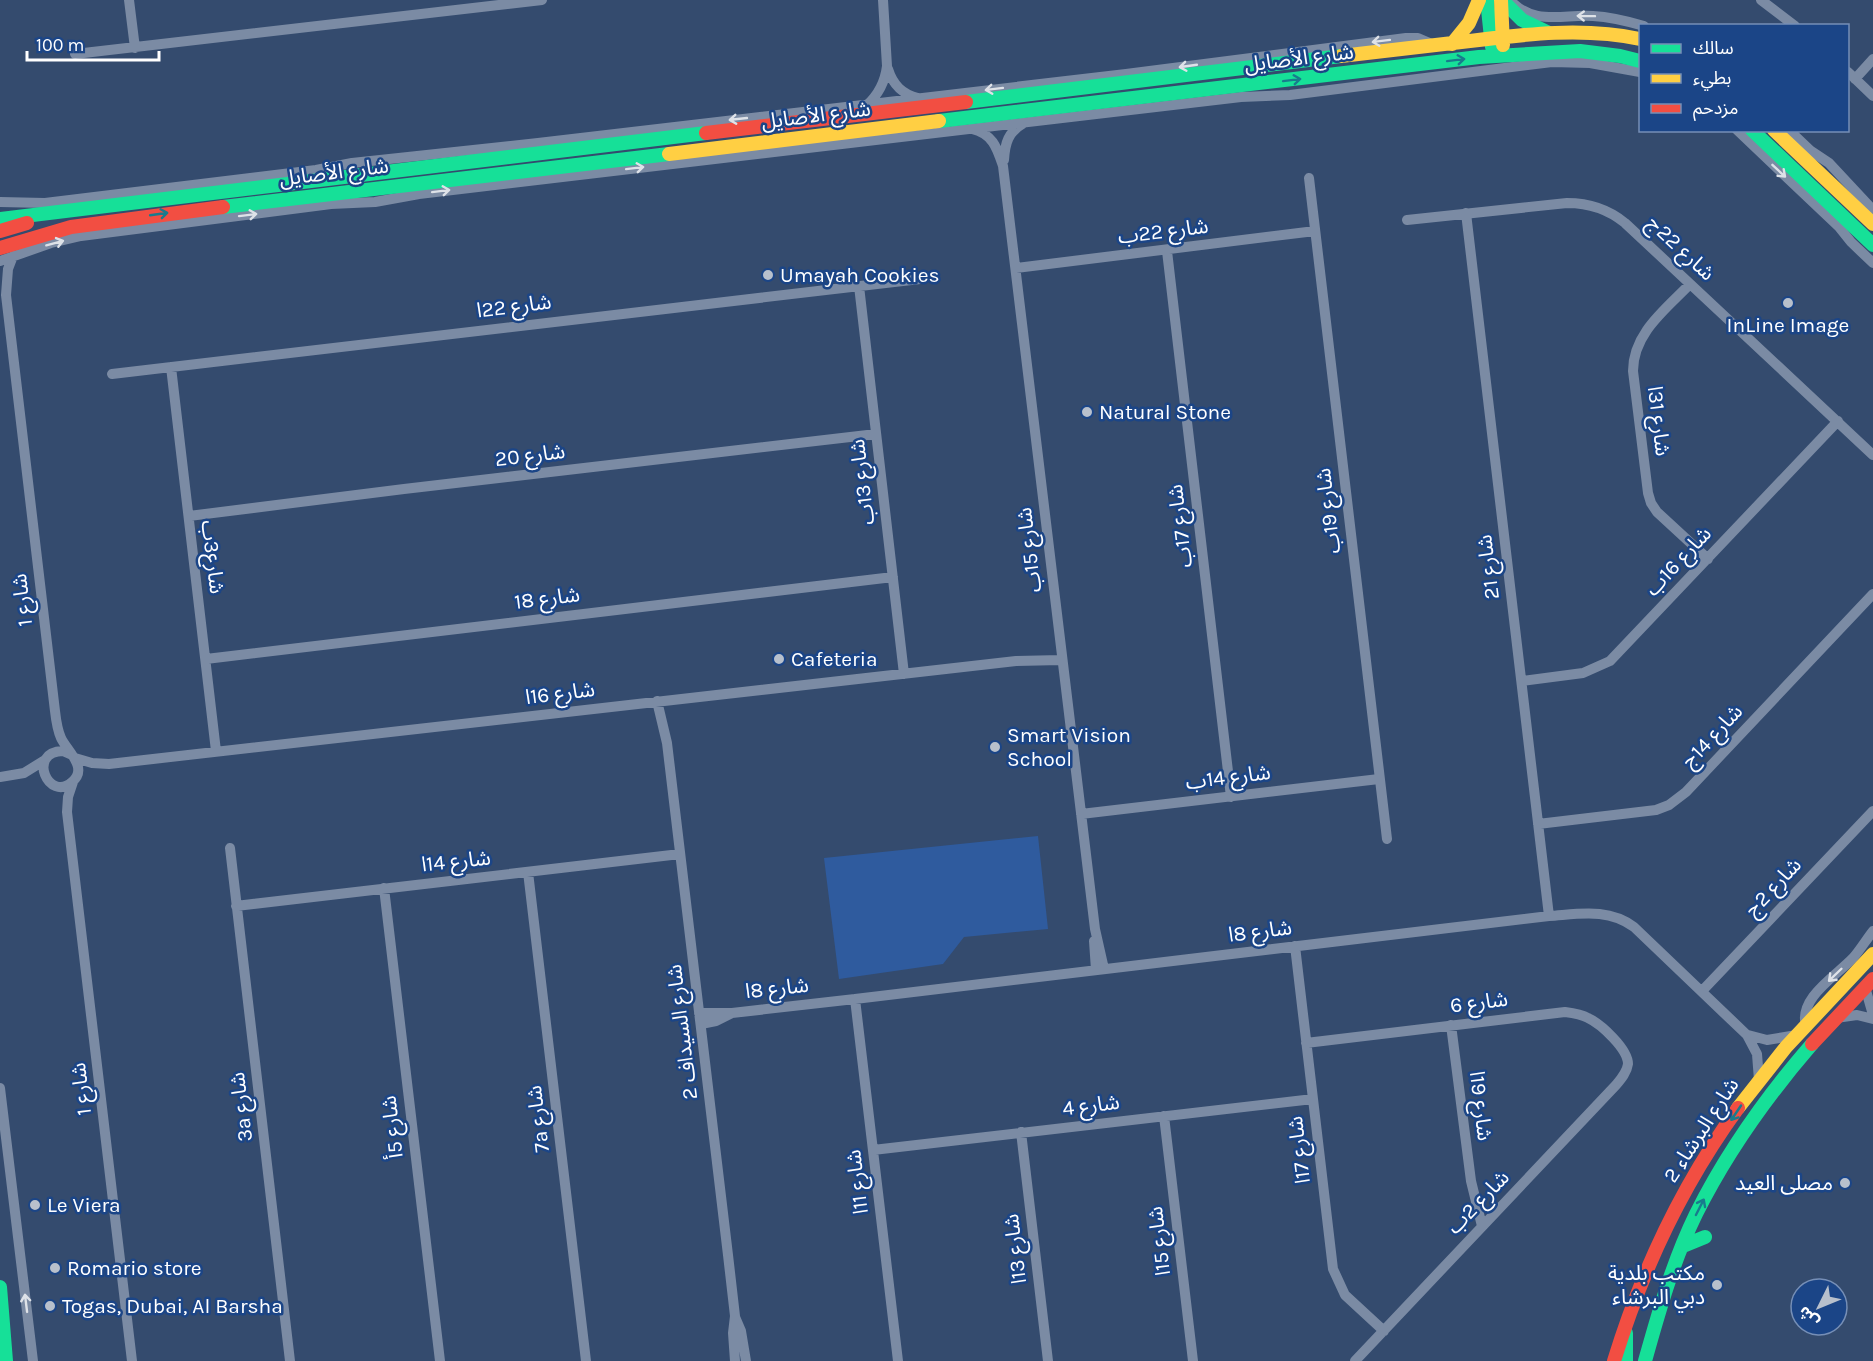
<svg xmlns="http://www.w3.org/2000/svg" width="1873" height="1361" viewBox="0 0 1873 1361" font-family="Karla,'Noto Sans Arabic',sans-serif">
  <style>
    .green { fill: #2f5b9e }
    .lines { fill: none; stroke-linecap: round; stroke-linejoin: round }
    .street { stroke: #7b8ba4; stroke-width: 10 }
    .fast { stroke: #16e098; stroke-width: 14 }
    .slow { stroke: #ffcf43; stroke-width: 14 }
    .jam { stroke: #f24e42; stroke-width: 14 }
    .oneway { stroke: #dee2e8 }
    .oneway2 { stroke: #197b8d }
    .poi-dot { fill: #b8c0cc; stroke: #1b4587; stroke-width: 2 }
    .labels { text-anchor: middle; stroke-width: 5; stroke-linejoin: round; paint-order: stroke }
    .street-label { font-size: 21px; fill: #fff; stroke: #1b4587 }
    .poi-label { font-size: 21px; fill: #fff; stroke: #1b4587; text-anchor: start }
  </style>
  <rect width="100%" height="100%" fill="#344b6e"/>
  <path class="green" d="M1038 836 1048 929 964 937 943 964 839 979 824 858Z"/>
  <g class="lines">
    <path class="street" d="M129 0 135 48
      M1510 0C1533 26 1563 14 1593 16 1611 17 1627 21 1644 26
      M1761 0 1795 26
      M75 54 542 0
      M888 69C893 85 902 94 918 98
      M1848 72 1873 96
      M1855 79 1873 59
      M867 105C879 94 885 82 887 66L883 0
      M972 129C993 134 997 148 1003 166L1095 929 1104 969
      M1737 130 1839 227 1851 242 1873 263
      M1789 130 1811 151 1829 163 1873 210
      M1004 160C1005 143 1008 132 1024 123
      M1309 178 1387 839
      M0 202 45 203 316 170 352 163 538 143 1126 74 1406 38H1418L1432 44
      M1466 213 1549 916
      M1407 220 1567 203C1589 203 1608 209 1625 223L1873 455
      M1167 251 1231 797
      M13 256 8 269 6 295 55 711C56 720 57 729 61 738 67 751 89 768 72 782 49 803 26 752 63 751L72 755
      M0 261 51 243 81 236 331 204 375 202 419 194 1241 97 1290 95 1552 62 1590 63 1640 72
      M1016 268 1315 231
      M1690 284C1666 309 1633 333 1633 371L1648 493 1651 503 1657 512 1708 559
      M859 286 904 674
      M171 367 216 751
      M112 374 920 279
      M189 516 404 489 876 434
      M206 659 893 577
      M1522 681 1583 673 1610 661 1838 421
      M657 701 667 743 728 1255 735 1316 733 1333 735 1361
      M75 758 92 763 109 764 1016 661 1061 660
      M0 777 24 773 45 760
      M73 782 68 797 67 812 132 1361
      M1081 814 1379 779
      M1538 824 1656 810 1669 805 1686 792 1873 594
      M230 848 290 1361
      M528 872 586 1361
      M384 888 440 1361
      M236 906 680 854
      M1094 941 1096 970
      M1295 946 1333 1269 1345 1295 1384 1331
      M1865 987 1873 1015
      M1702 991 1873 811
      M855 999 898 1361
      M699 1013H732L855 999 1549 916C1580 914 1608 908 1634 927L1747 1035 1757 1054 1759 1080
      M1836 1018 1857 1015 1873 1019
      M701 1024 716 1021 732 1013
      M1451 1025 1471 1181 1482 1226
      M1806 1026C1798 998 1836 976 1853 958 1860 950 1866 940 1873 931
      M1748 1035 1767 1040 1797 1035
      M1306 1043 1565 1012C1573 1013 1581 1014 1588 1018 1601 1024 1628 1049 1628 1064 1627 1072 1621 1079 1616 1085L1355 1361
      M0 1088 33 1361
      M1164 1116 1193 1361
      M1021 1132 1048 1361
      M873 1150 1313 1099
      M735 1317 741 1331 746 1361"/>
    <path class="fast" d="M1487 0 1492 47
      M1502 0 1522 20 1547 32
      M966 102 1341 56
      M939 121 1479 57 1580 51 1620 56 1640 61
      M1752 130 1873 245
      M223 207 669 154
      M0 219 706 133
      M1683 1246 1705 1237
      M0 1287 6 1361
      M1626 1333V1361
      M0 1339 4 1351
      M1645 1361C1659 1311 1673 1261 1696 1214 1727 1152 1767 1096 1812 1044"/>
    <path class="slow" d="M1501 0 1503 45
      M1452 44 1469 23 1479 0
      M1341 56C1384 51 1427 46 1470 41 1526 34 1584 27 1640 39
      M1774 130 1873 224
      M669 154 939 121
      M1738 1108 1786 1047 1873 954"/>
    <path class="jam" d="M706 133 966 102
      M0 231 27 223
      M0 248 71 227 223 207
      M1812 1044 1873 979
      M1614 1361C1642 1270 1682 1185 1738 1108"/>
  </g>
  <defs><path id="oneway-shaft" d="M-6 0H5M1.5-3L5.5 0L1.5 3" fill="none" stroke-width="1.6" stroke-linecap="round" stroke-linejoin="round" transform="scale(1.5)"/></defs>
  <g class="oneway">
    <use href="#oneway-shaft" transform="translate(1586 16) rotate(-179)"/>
    <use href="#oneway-shaft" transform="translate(1381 41) rotate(173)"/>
    <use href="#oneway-shaft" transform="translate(1188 66) rotate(172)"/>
    <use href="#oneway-shaft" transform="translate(994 89) rotate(173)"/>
    <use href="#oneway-shaft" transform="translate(738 119) rotate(174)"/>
    <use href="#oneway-shaft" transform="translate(635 168) rotate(-7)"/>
    <use href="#oneway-shaft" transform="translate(1779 171) rotate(43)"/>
    <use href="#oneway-shaft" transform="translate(441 191) rotate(-7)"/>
    <use href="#oneway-shaft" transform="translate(248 215) rotate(-7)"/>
    <use href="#oneway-shaft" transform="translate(55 243) rotate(-15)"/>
    <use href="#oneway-shaft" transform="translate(1835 975) rotate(136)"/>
    <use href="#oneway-shaft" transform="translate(26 1303) rotate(-97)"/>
  </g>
  <g class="oneway2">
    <use href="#oneway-shaft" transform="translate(1456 60) rotate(-7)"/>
    <use href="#oneway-shaft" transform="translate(1292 80) rotate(-7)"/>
    <use href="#oneway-shaft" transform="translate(159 214) rotate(-8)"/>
    <use href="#oneway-shaft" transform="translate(1736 1113) rotate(124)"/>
    <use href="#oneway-shaft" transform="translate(1700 1207) rotate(-63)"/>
  </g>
  <g class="poi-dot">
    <circle cx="768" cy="275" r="6"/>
    <circle cx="1788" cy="303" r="6"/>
    <circle cx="1087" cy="412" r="6"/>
    <circle cx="779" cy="659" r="6"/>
    <circle cx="995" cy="747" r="6"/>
    <circle cx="1845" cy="1183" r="6"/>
    <circle cx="35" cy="1205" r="6"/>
    <circle cx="55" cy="1268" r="6"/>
    <circle cx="1717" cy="1285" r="6"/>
    <circle cx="50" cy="1306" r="6"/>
  </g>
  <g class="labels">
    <g class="street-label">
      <text transform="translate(1299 58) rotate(-7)" y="7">شارع الأصايل</text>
      <text transform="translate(816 115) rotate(-7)" y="7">شارع الأصايل</text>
      <text transform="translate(334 172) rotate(-7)" y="7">شارع الأصايل</text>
      <text transform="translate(1163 231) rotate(-7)" y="7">شارع 22ب</text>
      <text transform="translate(1681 248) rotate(43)" y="7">شارع 22ج</text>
      <text transform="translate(514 306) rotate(-7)" y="7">شارع 22ا</text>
      <text transform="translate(1659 421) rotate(83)" y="7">شارع 31ا</text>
      <text transform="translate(530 455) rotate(-7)" y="7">شارع 20</text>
      <text transform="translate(862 482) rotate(-97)" y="7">شارع 13ب</text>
      <text transform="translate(1328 511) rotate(-97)" y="7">شارع 19ب</text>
      <text transform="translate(1180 526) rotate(-97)" y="7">شارع 17ب</text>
      <text transform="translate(1029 550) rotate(-97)" y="7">شارع 15ب</text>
      <text transform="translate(213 557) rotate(83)" y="7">شارع3ب</text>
      <text transform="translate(1678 561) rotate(-47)" y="7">شارع 16ب</text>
      <text transform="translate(1488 567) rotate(-97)" y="7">شارع 21</text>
      <text transform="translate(547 598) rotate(-7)" y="7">شارع 18</text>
      <text transform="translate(22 600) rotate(-97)" y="7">شارع 1</text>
      <text transform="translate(560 693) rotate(-7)" y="7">شارع 16ا</text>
      <text transform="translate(1712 736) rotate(-47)" y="7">شارع 14ج</text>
      <text transform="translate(1228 777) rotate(-7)" y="7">شارع 14ب</text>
      <text transform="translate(456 861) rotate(-6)" y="7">شارع 14ا</text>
      <text transform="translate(1773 887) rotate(-47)" y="7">شارع 2ج</text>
      <text transform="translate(1260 931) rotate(-7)" y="7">شارع 8ا</text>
      <text transform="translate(777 988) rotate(-6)" y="7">شارع 8ا</text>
      <text transform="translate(1479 1002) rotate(-7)" y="7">شارع 6</text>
      <text transform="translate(682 1032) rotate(-97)" y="7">شارع السيداف 2</text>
      <text transform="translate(81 1089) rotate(-97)" y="7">شارع 1</text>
      <text transform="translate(1091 1105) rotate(-7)" y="7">شارع 4</text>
      <text transform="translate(1481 1106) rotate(83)" y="7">شارع 19ا</text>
      <text transform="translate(241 1107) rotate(-97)" y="7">3a شارع</text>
      <text transform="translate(538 1119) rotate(-97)" y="7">7a شارع</text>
      <text transform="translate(392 1127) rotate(-97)" y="7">شارع 5أ</text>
      <text transform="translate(1701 1130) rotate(-57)" y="7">شارع البرشاء 2</text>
      <text transform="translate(1299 1150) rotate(-97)" y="7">شارع 17ا</text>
      <text transform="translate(857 1182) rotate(-97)" y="7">شارع 11ا</text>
      <text transform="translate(1478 1202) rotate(-46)" y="7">شارع 2ب</text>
      <text transform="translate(1159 1241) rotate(-97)" y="7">شارع 15ا</text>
      <text transform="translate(1015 1249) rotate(-97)" y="7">شارع 13ا</text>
    </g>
    <g class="poi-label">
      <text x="780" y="282">Umayah Cookies</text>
      <text x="1788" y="332" text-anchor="middle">InLine Image</text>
      <text x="1099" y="419">Natural Stone</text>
      <text x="791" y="666">Cafeteria</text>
      <text x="1007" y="742">Smart Vision<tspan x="1007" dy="24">School</tspan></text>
      <text x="1833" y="1190" text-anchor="end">مصلى العيد</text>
      <text x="47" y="1212">Le Viera</text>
      <text x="67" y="1275">Romario store</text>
      <text x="1705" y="1280" text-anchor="end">مكتب بلدية<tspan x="1705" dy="24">دبي البرشاء</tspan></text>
      <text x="62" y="1313">Togas, Dubai, Al Barsha</text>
    </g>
  </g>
  <rect x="1639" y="24" width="210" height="108" fill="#1b4587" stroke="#768fb7" stroke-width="1.5"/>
  <rect x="1651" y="44" width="30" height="9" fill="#16e098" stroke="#768fb7" stroke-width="1.5"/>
  <text x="1693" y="54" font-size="18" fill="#ffffff">سالك</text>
  <rect x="1651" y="74" width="30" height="9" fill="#ffcf43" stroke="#768fb7" stroke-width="1.5"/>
  <text x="1693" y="84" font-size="18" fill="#ffffff">بطيء</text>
  <rect x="1651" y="104" width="30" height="9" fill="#f24e42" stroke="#768fb7" stroke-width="1.5"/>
  <text x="1693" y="114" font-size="18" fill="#ffffff">مزدحم</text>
  <g transform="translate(1819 1307) rotate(227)"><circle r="28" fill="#1b4587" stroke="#768fb7" stroke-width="1.5"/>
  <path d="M0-4.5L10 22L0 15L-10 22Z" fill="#b8c0cc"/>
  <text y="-9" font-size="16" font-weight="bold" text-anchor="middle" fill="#ffffff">ش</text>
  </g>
  <path d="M27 51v9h132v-9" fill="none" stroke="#ffffff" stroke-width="3"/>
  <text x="36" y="51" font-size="18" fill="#ffffff" stroke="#1b4587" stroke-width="4.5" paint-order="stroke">100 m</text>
</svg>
